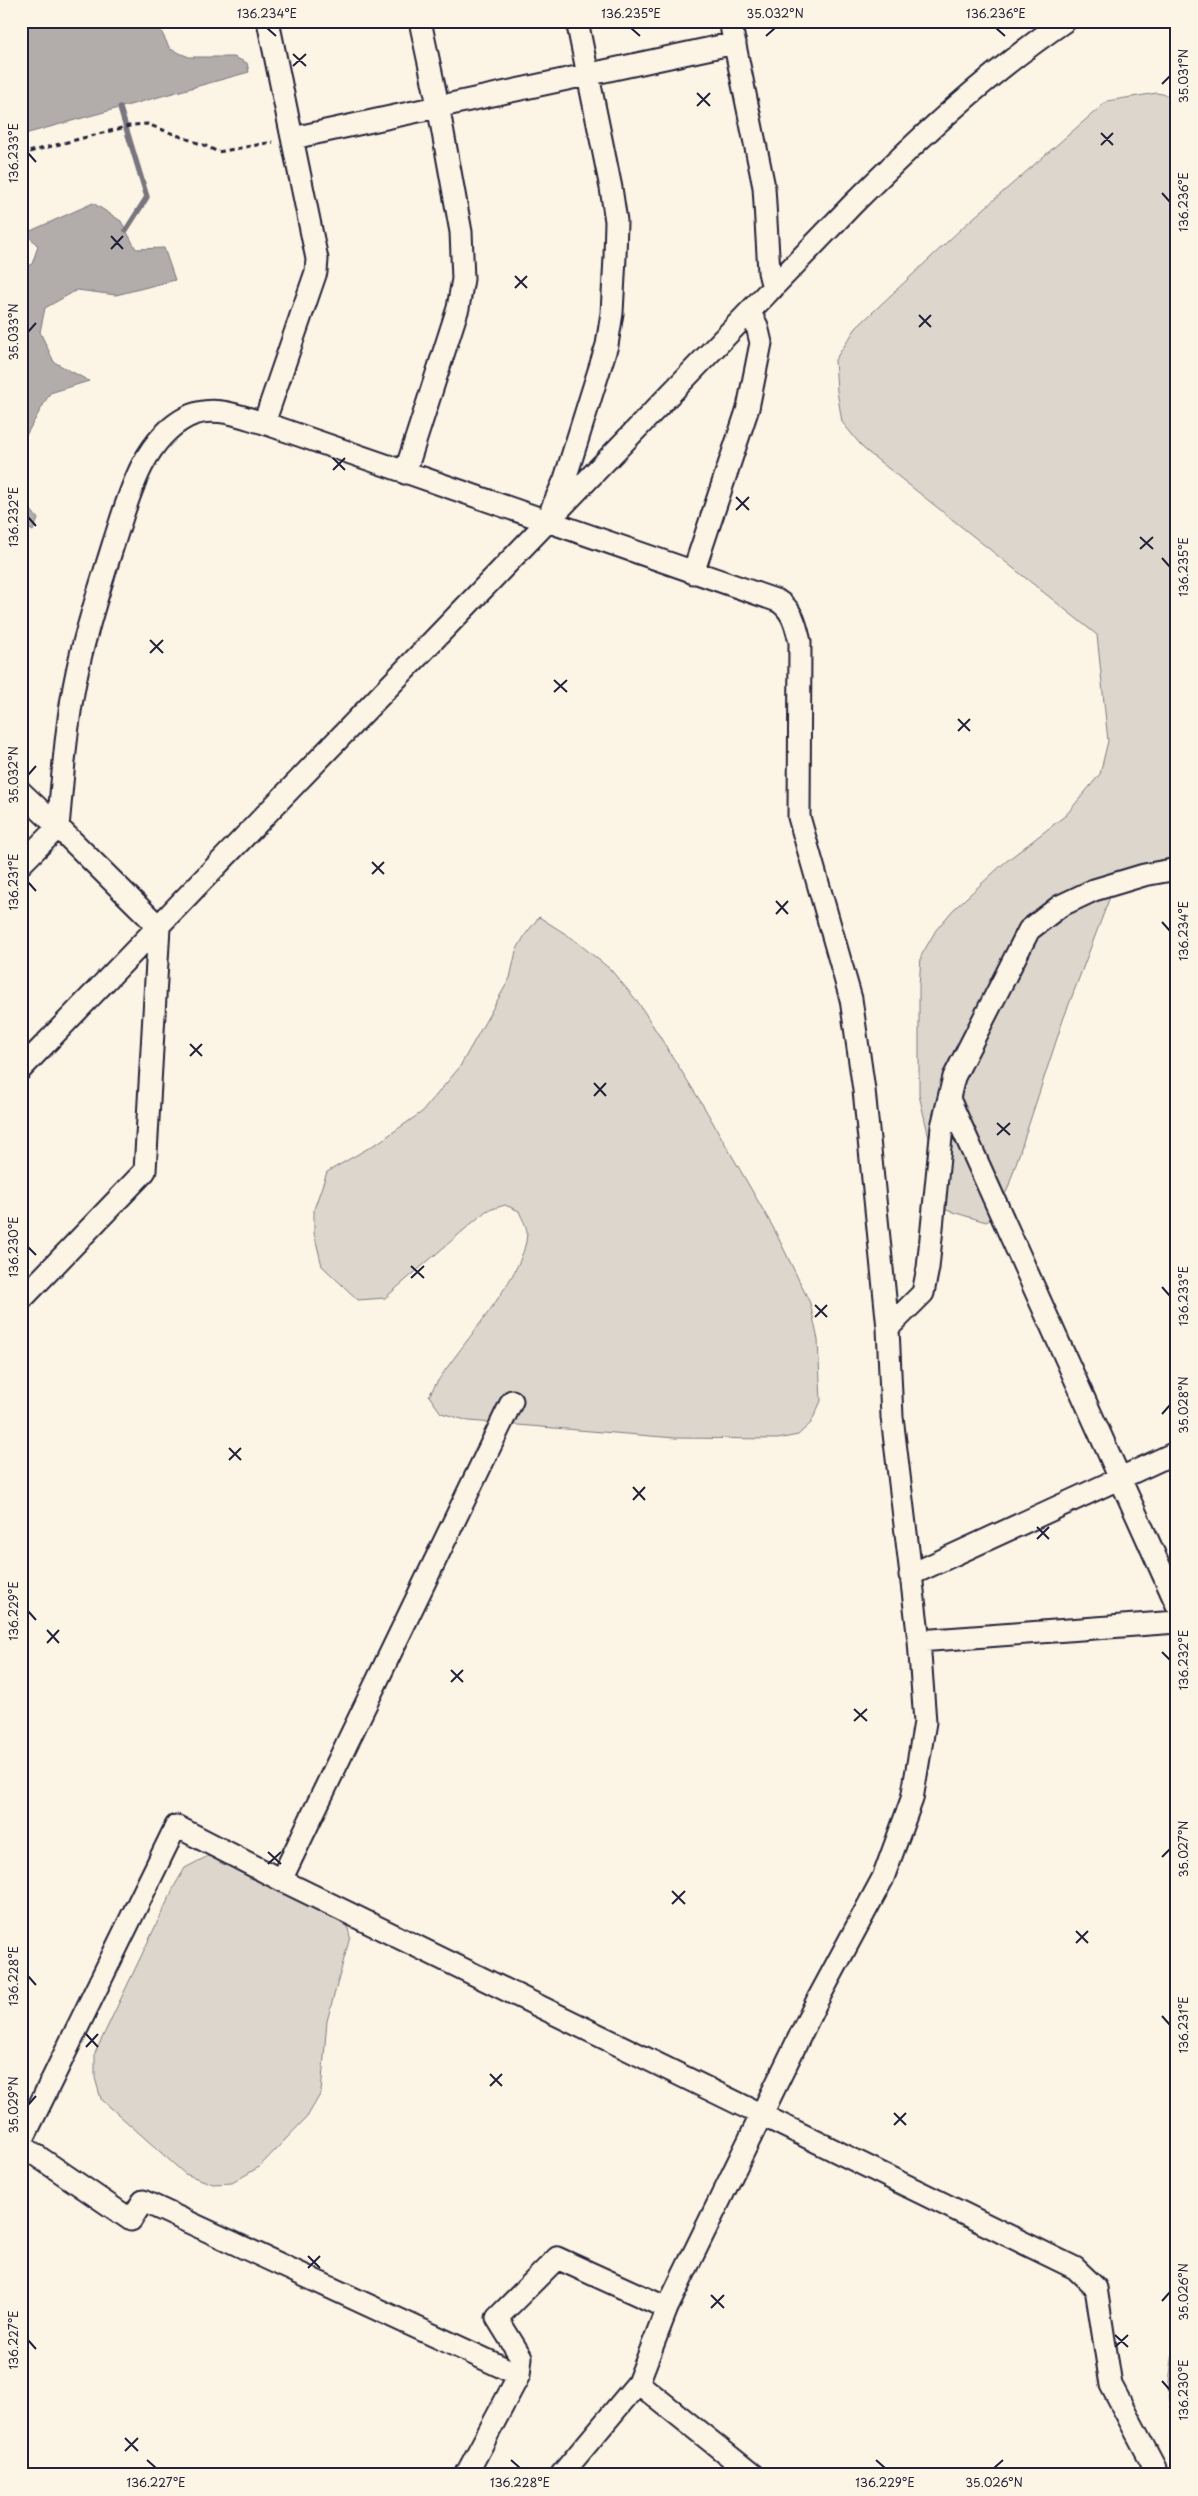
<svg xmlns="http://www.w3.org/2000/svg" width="1198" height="2496" viewBox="0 0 1198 2496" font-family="'Playpen Sans',sans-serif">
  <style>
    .green { fill: #dcd6cc; stroke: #7f7c84 }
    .water { fill: #b2adab; stroke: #78757e }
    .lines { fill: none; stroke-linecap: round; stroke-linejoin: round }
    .stream { stroke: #78757e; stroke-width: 5.5 }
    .minor-casing { stroke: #22223b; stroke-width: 25 }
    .path { stroke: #22223b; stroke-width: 3; stroke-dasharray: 5 4; stroke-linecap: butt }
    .minor { stroke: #fcf5e5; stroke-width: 21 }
    .ticks { fill: none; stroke: #22223b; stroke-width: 2 }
    .neatline { fill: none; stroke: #22223b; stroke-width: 2 }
    .ticks-label { font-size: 12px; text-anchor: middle; fill: #22223b }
  </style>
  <rect width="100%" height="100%" fill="#fcf5e5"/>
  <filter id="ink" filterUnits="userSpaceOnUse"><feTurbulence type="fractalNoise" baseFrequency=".02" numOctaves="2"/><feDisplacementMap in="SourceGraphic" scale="10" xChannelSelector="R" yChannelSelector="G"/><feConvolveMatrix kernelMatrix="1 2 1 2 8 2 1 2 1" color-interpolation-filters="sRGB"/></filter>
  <g filter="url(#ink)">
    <path class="green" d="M1157 93 1177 97V879L1113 889 1063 1020 1008 1188 995 1217 986 1222 946 1210 919 1095V987L921 956 936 930 953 910 1004 863 1066 815 1100 774 1108 741 1097 635 864 449 842 422 837 391 835 360 856 328 963 227 1107 101Z
      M539 917 572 938 610 969 638 1002 704 1107 774 1229 810 1303 818 1340 821 1401 811 1423 798 1435 778 1439 675 1438 469 1421 441 1413 429 1396C451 1353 526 1279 527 1233 527 1226 521 1217 519 1211L505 1205 486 1211 385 1298 358 1300 322 1266 314 1233V1209L327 1172 379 1142 422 1112 459 1068 510 978 516 951 525 935Z
      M208 1856 317 1885 332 1898 345 1914 350 1937 327 2021 321 2093 307 2117 259 2167 232 2183 213 2184 185 2174 101 2099 95 2078V2053L175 1885 185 1868Z
      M1177 2323V2442L1168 2389Z"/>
    <path class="water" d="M21 21H156L170 49 189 57H234L247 63 249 72 21 135Z
      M93 203 121 221 136 249 164 248 175 280 116 295 77 290 45 308 40 332 54 362 89 381 50 393 21 444V269L32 264 38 246 26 233Z
      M21 497 38 519 33 531 21 524Z"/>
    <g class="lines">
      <path class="stream" d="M120 108 147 197 126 230"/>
      <defs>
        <path id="minor" d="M730 21 764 187 769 272 773 288
          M293 138 735 43
          M264 423 316 272 317 259 268 21
          M405 473 458 308 463 279 461 232 438 105 420 21
          M552 508 565 479 607 345 612 313 615 257 616 221 611 188 577 21
          M693 573 748 408 761 343 757 326 750 313
          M21 792 58 827
          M58 827C63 776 66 723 77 672 86 629 100 587 113 545 128 500 141 441 187 417 213 404 239 416 264 423L778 601C793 610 796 626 800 642L799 817 851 999 864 1090 888 1328 892 1417 919 1641 925 1722 912 1799 883 1878 818 1999 667 2308 638 2383 561 2475
          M21 864 58 827 159 927 145 1171 21 1300
          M21 1069 852 205C918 139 987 74 1065 21
          M949 1099 1177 1605
          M888 1328 923 1293 928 1268 942 1127 954 1077 1029 930 1060 906 1094 890 1144 875 1177 869
          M910 1575 1177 1452
          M919 1641 1177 1622
          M281 1880 512 1401
          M21 2143 176 1826 281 1880 1075 2268 1096 2288 1111 2385 1155 2468V2475
          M21 2145 131 2220 143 2201 519 2375
          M638 2383 753 2475
          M466 2475 519 2375 521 2357 497 2318 557 2258 667 2308"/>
      </defs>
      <use href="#minor" class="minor-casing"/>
      <path class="path" d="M21 154 133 125 147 124 206 146 218 152 273 142"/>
      <use href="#minor" class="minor"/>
    </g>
  </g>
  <path class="ticks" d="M267 28 276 36M631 28 640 36M996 28 1005 36M766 36 775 28M293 54 306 66M293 66 306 54M1162 84 1170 76M697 93 710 106M697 106 710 93M1101 133 1113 145M1101 145 1113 133M28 153 36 162M1162 193 1170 202M111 236 123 249M111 249 123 236M515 276 527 288M515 288 527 276M919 315 931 327M919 327 931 315M28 332 36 323M333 458 345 470M333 470 345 458M736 497 749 510M736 510 749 497M28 517 36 526M1140 537 1153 549M1140 549 1153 537M1162 558 1170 567M150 640 163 653M150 653 163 640M554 680 567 692M554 692 567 680M958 719 970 731M958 731 970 719M28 775 36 766M372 862 384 874M372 874 384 862M28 882 36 891M776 901 788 914M776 914 788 901M1162 922 1170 931M190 1044 202 1056M190 1056 202 1044M594 1083 606 1096M594 1096 606 1083M997 1123 1010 1135M997 1135 1010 1123M28 1247 36 1255M411 1266 424 1278M411 1278 424 1266M1162 1287 1170 1296M815 1305 827 1317M815 1317 827 1305M1162 1414 1170 1405M229 1448 241 1460M229 1460 241 1448M633 1487 645 1500M633 1500 645 1487M1037 1527 1049 1539M1037 1539 1049 1527M28 1611 36 1620M47 1630 59 1643M47 1643 59 1630M1162 1652 1170 1660M451 1670 463 1682M451 1682 463 1670M854 1709 867 1721M854 1721 867 1709M268 1852 281 1864M1162 1857 1170 1849M268 1864 281 1852M672 1891 685 1904M672 1904 685 1891M1076 1931 1088 1943M1076 1943 1088 1931M28 1976 36 1985M1162 2016 1170 2025M86 2034 98 2047M86 2047 98 2034M490 2074 502 2086M490 2086 502 2074M28 2105 36 2096M894 2113 906 2125M894 2125 906 2113M308 2256 320 2268M308 2268 320 2256M711 2295 724 2308M1162 2301 1170 2292M711 2308 724 2295M1115 2335 1128 2347M28 2340 36 2349M1115 2347 1128 2335M1162 2381 1170 2390M125 2438 138 2451M125 2451 138 2438M147 2460 156 2468M511 2460 520 2468M876 2460 885 2468M994 2468 1003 2460"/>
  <rect width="1198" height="2496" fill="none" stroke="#fcf5e5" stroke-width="55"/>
  <rect x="28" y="28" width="1142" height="2440" class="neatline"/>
  <g class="ticks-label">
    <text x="267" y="18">136.234°E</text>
    <text x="631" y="18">136.235°E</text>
    <text x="775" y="18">35.032°N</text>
    <text x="996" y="18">136.236°E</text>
    <text transform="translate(1184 76) rotate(-90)" y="4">35.031°N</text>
    <text transform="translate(14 153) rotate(-90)" y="4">136.233°E</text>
    <text transform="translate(1184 202) rotate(-90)" y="4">136.236°E</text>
    <text transform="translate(14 332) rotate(-90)" y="4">35.033°N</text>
    <text transform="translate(14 517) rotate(-90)" y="4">136.232°E</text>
    <text transform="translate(1184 567) rotate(-90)" y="4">136.235°E</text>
    <text transform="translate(14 775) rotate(-90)" y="4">35.032°N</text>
    <text transform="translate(14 882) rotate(-90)" y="4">136.231°E</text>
    <text transform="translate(1184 931) rotate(-90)" y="4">136.234°E</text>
    <text transform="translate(14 1247) rotate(-90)" y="4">136.230°E</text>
    <text transform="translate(1184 1296) rotate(-90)" y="4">136.233°E</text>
    <text transform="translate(1184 1405) rotate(-90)" y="4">35.028°N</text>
    <text transform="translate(14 1611) rotate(-90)" y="4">136.229°E</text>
    <text transform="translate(1184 1660) rotate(-90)" y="4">136.232°E</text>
    <text transform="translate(1184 1849) rotate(-90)" y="4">35.027°N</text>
    <text transform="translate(14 1976) rotate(-90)" y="4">136.228°E</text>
    <text transform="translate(1184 2025) rotate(-90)" y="4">136.231°E</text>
    <text transform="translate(14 2105) rotate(-90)" y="4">35.029°N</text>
    <text transform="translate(1184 2292) rotate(-90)" y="4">35.026°N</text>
    <text transform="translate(14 2340) rotate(-90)" y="4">136.227°E</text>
    <text transform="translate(1184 2390) rotate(-90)" y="4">136.230°E</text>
    <text x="156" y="2487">136.227°E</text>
    <text x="520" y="2487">136.228°E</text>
    <text x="885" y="2487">136.229°E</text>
    <text x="994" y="2487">35.026°N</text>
  </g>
</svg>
